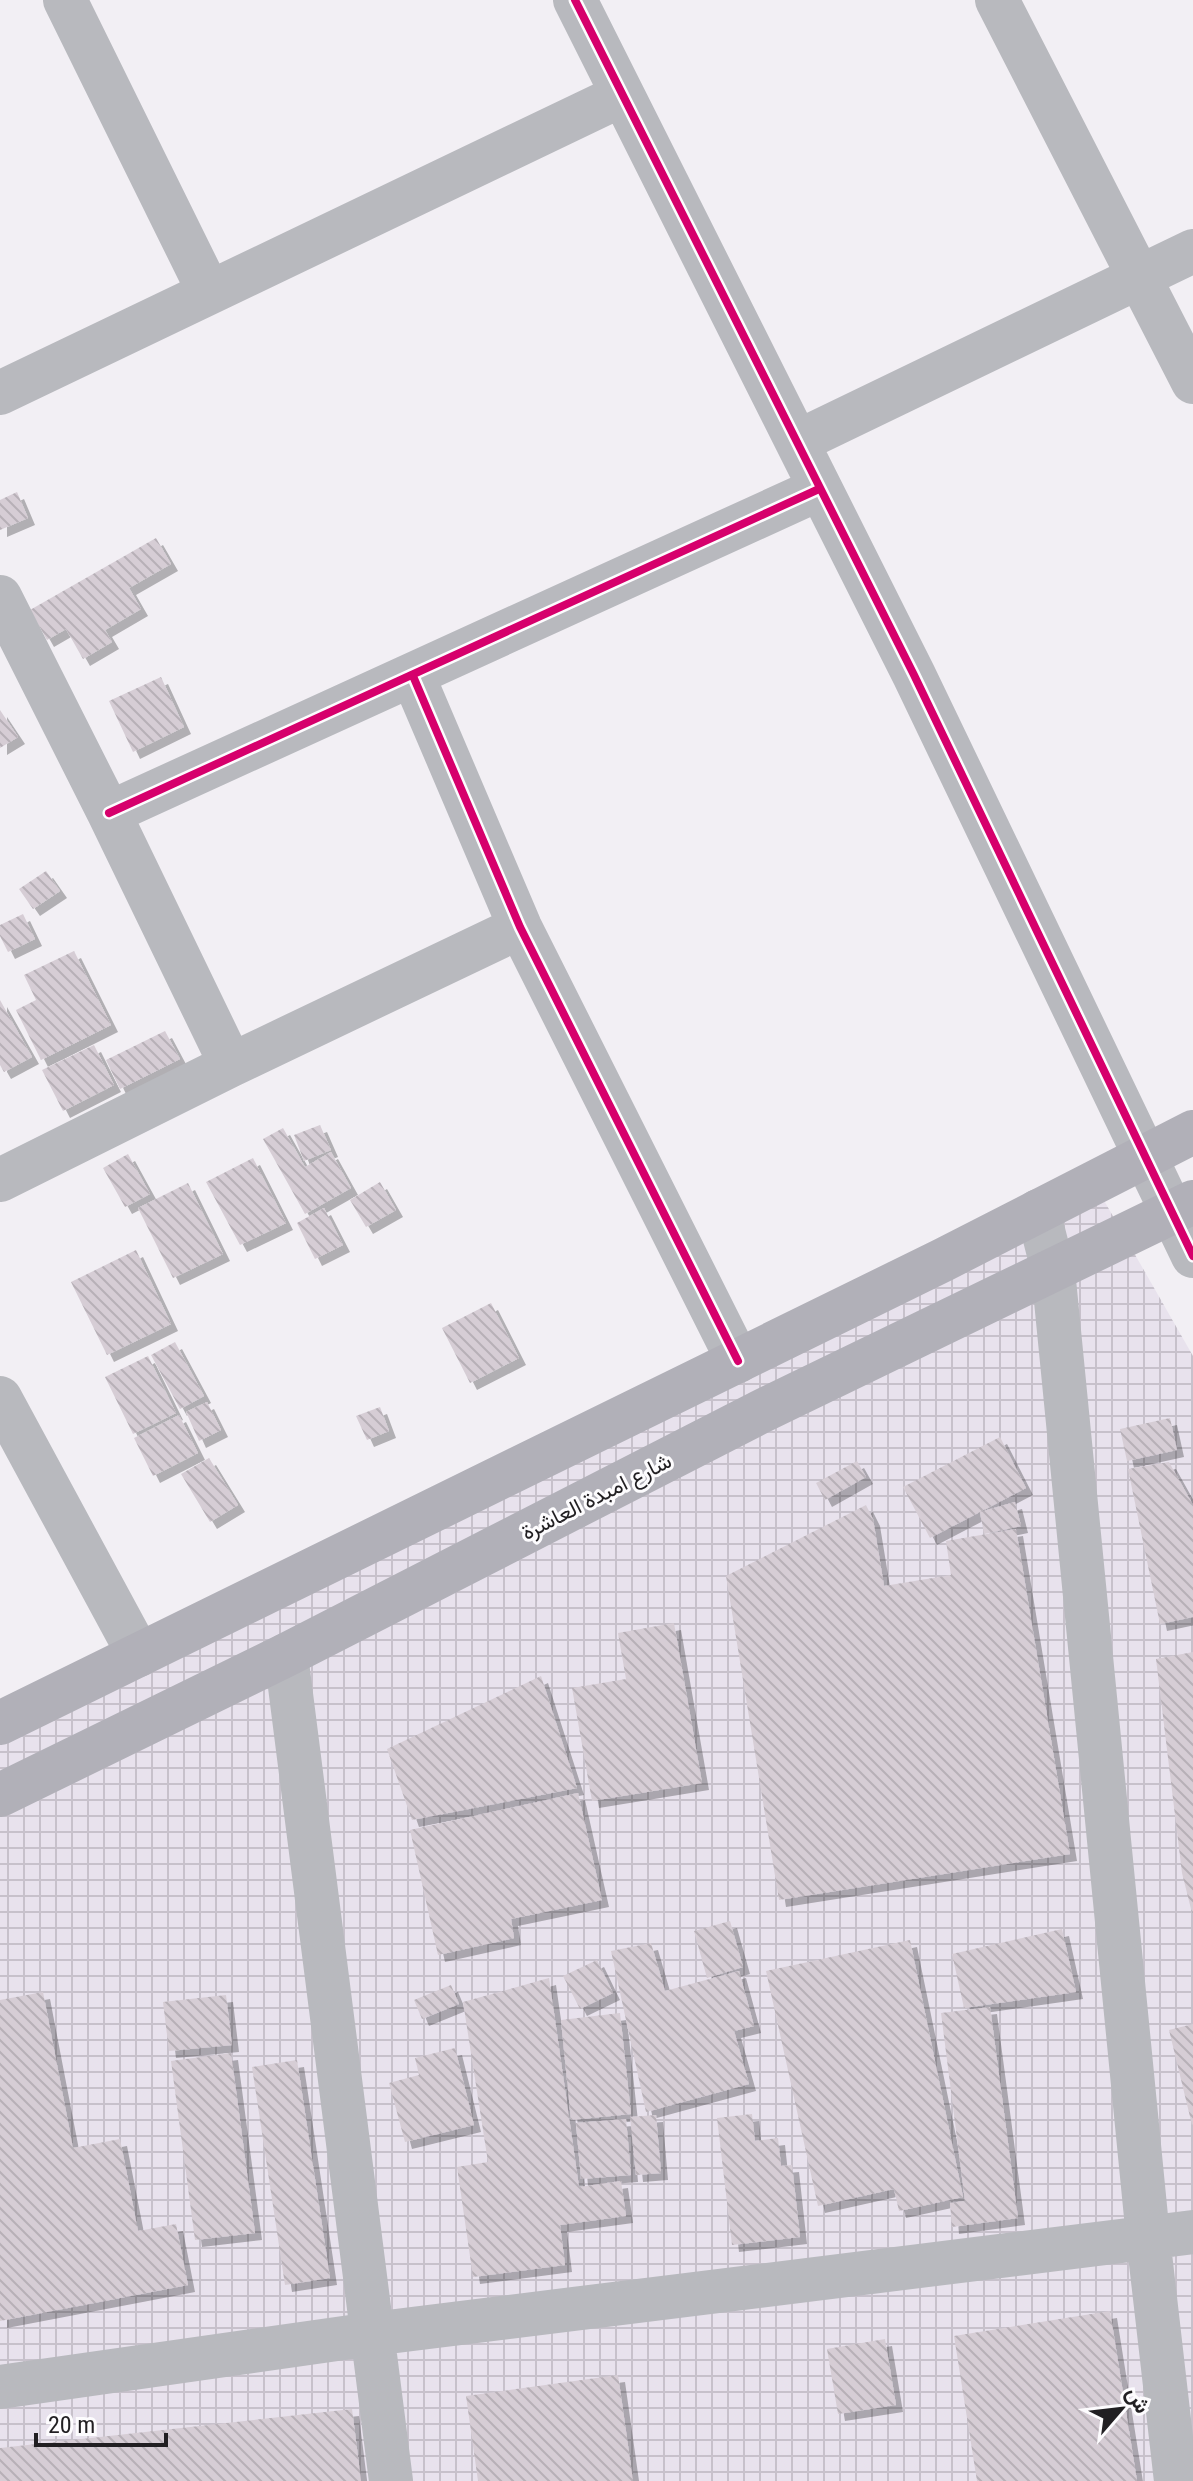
<svg xmlns="http://www.w3.org/2000/svg" width="1193" height="2481" viewBox="0 0 1193 2481" font-family="'Roboto Condensed',Vazirmatn,sans-serif">
  <style>
    .industrial { fill: url(#industrial-grid) }
    .building { fill: url(#building-back-hatch); filter: url(#shadow) }
    .lines { fill: none; stroke-linecap: round; stroke-linejoin: round }
    .minor { stroke: #b8b9be; stroke-width: 44 }
    .major { stroke: #b1b0b8; stroke-width: 44 }
    .cycleway-casing { stroke: #fdfcfe; stroke-width: 13 }
    .cycleway { stroke: #d6006c; stroke-width: 8 }
    .labels { text-anchor: middle; stroke-width: 6; stroke-linejoin: round; paint-order: stroke }
    .street-label { font-size: 22px; fill: #211f22; stroke: #fdfcfe }
  </style>
  <defs>
    <pattern id="industrial-grid" width="8" height="8" patternUnits="userSpaceOnUse" patternTransform="scale(2)"><rect width="8" height="8" fill="#e8e2ed"/><path d="M0 4h8M4 0v8" fill="none" stroke="#c7c1cb"/></pattern>
    <pattern id="building-back-hatch" width="6" height="6" patternUnits="userSpaceOnUse" patternTransform="scale(2)"><rect width="6" height="6" fill="#d6cdd5"/><path d="M-1 5l2 2M0 0l6 6M5-1l2 2" fill="none" stroke="#b7b0b7"/></pattern>
    <filter id="shadow"><feDropShadow dx="7" dy="7" stdDeviation="0" flood-color="#0004"/></filter>
  </defs>
  <rect width="100%" height="100%" fill="#f2eff4"/>
  <path class="industrial" d="M1090 1176 1193 1356V2481H0V1714Z"/>
  <path class="building" d="M17 492 28 518 0 530V500Z
    M156 538 171 564 129 588 141 609 105 630 112 642 83 659 66 629 47 640 30 610Z
    M161 677 184 727 133 752 109 701Z
    M0 710 18 737 0 748Z
    M46 871 60 891 33 909 19 889Z
    M23 914 35 939 8 952 0 936V925Z
    M74 951 111 1025 41 1060 16 1010 36 1000 24 975Z
    M0 1000 32 1057 4 1072 0 1065Z
    M165 1031 180 1059 120 1089 106 1060Z
    M94 1045 114 1085 63 1111 42 1070Z
    M320 1125 331 1150 304 1161 294 1135Z
    M283 1128 305 1167 331 1152 351 1188 305 1214 263 1139Z
    M128 1154 150 1194 125 1207 103 1168Z
    M253 1158 286 1223 240 1245 206 1182Z
    M380 1182 396 1210 366 1227 350 1200Z
    M188 1183 223 1254 173 1278 138 1208Z
    M324 1208 343 1245 315 1259 297 1223Z
    M136 1250 171 1324 107 1355 71 1282Z
    M491 1303 519 1358 470 1383 442 1328Z
    M175 1342 204 1396 180 1409 151 1355Z
    M148 1356 176 1413 133 1434 105 1377Z
    M207 1402 221 1430 199 1441 186 1412Z
    M380 1407 389 1431 367 1440 356 1416Z
    M179 1415 198 1453 153 1476 134 1438Z
    M1170 1418 1177 1450 1127 1461 1120 1429Z
    M1000 1437 1026 1488 930 1538 903 1487Z
    M209 1458 238 1505 210 1522 181 1474Z
    M857 1461 866 1477 825 1500 816 1483Z
    M1169 1462 1193 1505V1617L1160 1624 1128 1469Z
    M1015 1502 1021 1526 984 1534 980 1512Z
    M866 1505 873 1519 884 1586 951 1575 946 1541 1016 1529 1070 1854 779 1900 726 1576Z
    M674 1623 702 1783 592 1801 572 1688 626 1679 618 1633Z
    M1193 1652V1913H1192L1182 1873 1156 1659Z
    M541 1676 577 1788 412 1820 387 1749Z
    M578 1793 602 1900 511 1919 514 1938 438 1955 410 1830Z
    M730 1921 743 1967 707 1978 694 1931Z
    M1062 1929 1076 1992 964 2008 952 1954Z
    M910 1940 963 2197 899 2211 894 2189 818 2206 766 1971Z
    M651 1943 665 1991 739 1971 754 2026 734 2031 749 2084 646 2112 611 1951Z
    M597 1960 613 1993 580 2009 563 1976Z
    M549 1978 579 2187 621 2181 626 2216 560 2225 565 2265 473 2277 457 2167 488 2162 463 2002Z
    M451 1985 459 2004 422 2019 414 2000Z
    M43 1992 73 2148 120 2139 138 2231 176 2224 188 2285 0 2321V2000Z
    M226 1995 232 2045 169 2051 163 2002Z
    M990 2007 1018 2218 952 2227 950 2203 965 2201 941 2013Z
    M620 2013 631 2114 571 2120 561 2020Z
    M1193 2024V2124L1192 2125 1169 2030Z
    M455 2048 474 2125 405 2142 389 2083 419 2075 415 2058Z
    M231 2053 255 2233 195 2240 171 2061Z
    M297 2060 330 2278 285 2285 252 2067Z
    M752 2114 755 2141 778 2138 781 2166 792 2165 800 2237 732 2245 717 2118Z
    M656 2115 661 2173 636 2175 630 2117Z
    M626 2119 631 2175 581 2179 576 2123Z
    M1110 2311 1137 2481H977L954 2336Z
    M885 2339 896 2405 838 2414 827 2349Z
    M618 2375 633 2481H478L466 2396Z
    M352 2409 361 2481H0V2448Z"/>
  <g class="lines">
    <path class="minor" d="M65 0 209 292
      M575 0 914 675 1193 1256
      M997 0 1193 382
      M0 393 622 95
      M797 442 1193 251
      M0 597 109 813 231 1065
      M413 676 520 927 738 1361
      M109 813 819 489
      M0 1180 231 1065 520 927
      M1038 1211 1053 1270 1148 2237 1176 2481
      M0 1398 139 1655
      M286 1655 391 2481
      M0 2387 372 2334 1193 2232"/>
    <path class="major" d="M0 1723 943 1260 1193 1132
      M0 1795 286 1655 760 1412 1193 1202"/>
    <defs>
      <path id="cycleway" d="M575 0 914 675 1193 1256
        M413 676 520 927 738 1361
        M109 813 819 489"/>
    </defs>
    <use href="#cycleway" class="cycleway-casing"/>
    <use href="#cycleway" class="cycleway"/>
  </g>
  <g class="labels">
    <g class="street-label">
      <text transform="translate(596 1496) rotate(-27)" y="8">شارع امبدة العاشرة</text>
    </g>
  </g>
  <g transform="translate(1121 2409) rotate(62)" stroke="#fdfcfe" stroke-width="6" paint-order="stroke">
  <path d="M0-6L14 30L0 20L-14 30Z" fill="#211f22"/>
  <text y="-12" font-size="22" font-weight="bold" text-anchor="middle" fill="#211f22">ش</text>
  </g>
  <path d="M36 2433v12h130v-12" fill="none" stroke="#211f22" stroke-width="4"/>
  <text x="48" y="2433" font-size="24" fill="#211f22" stroke="#fdfcfe" stroke-width="6" paint-order="stroke">20 m</text>
</svg>
